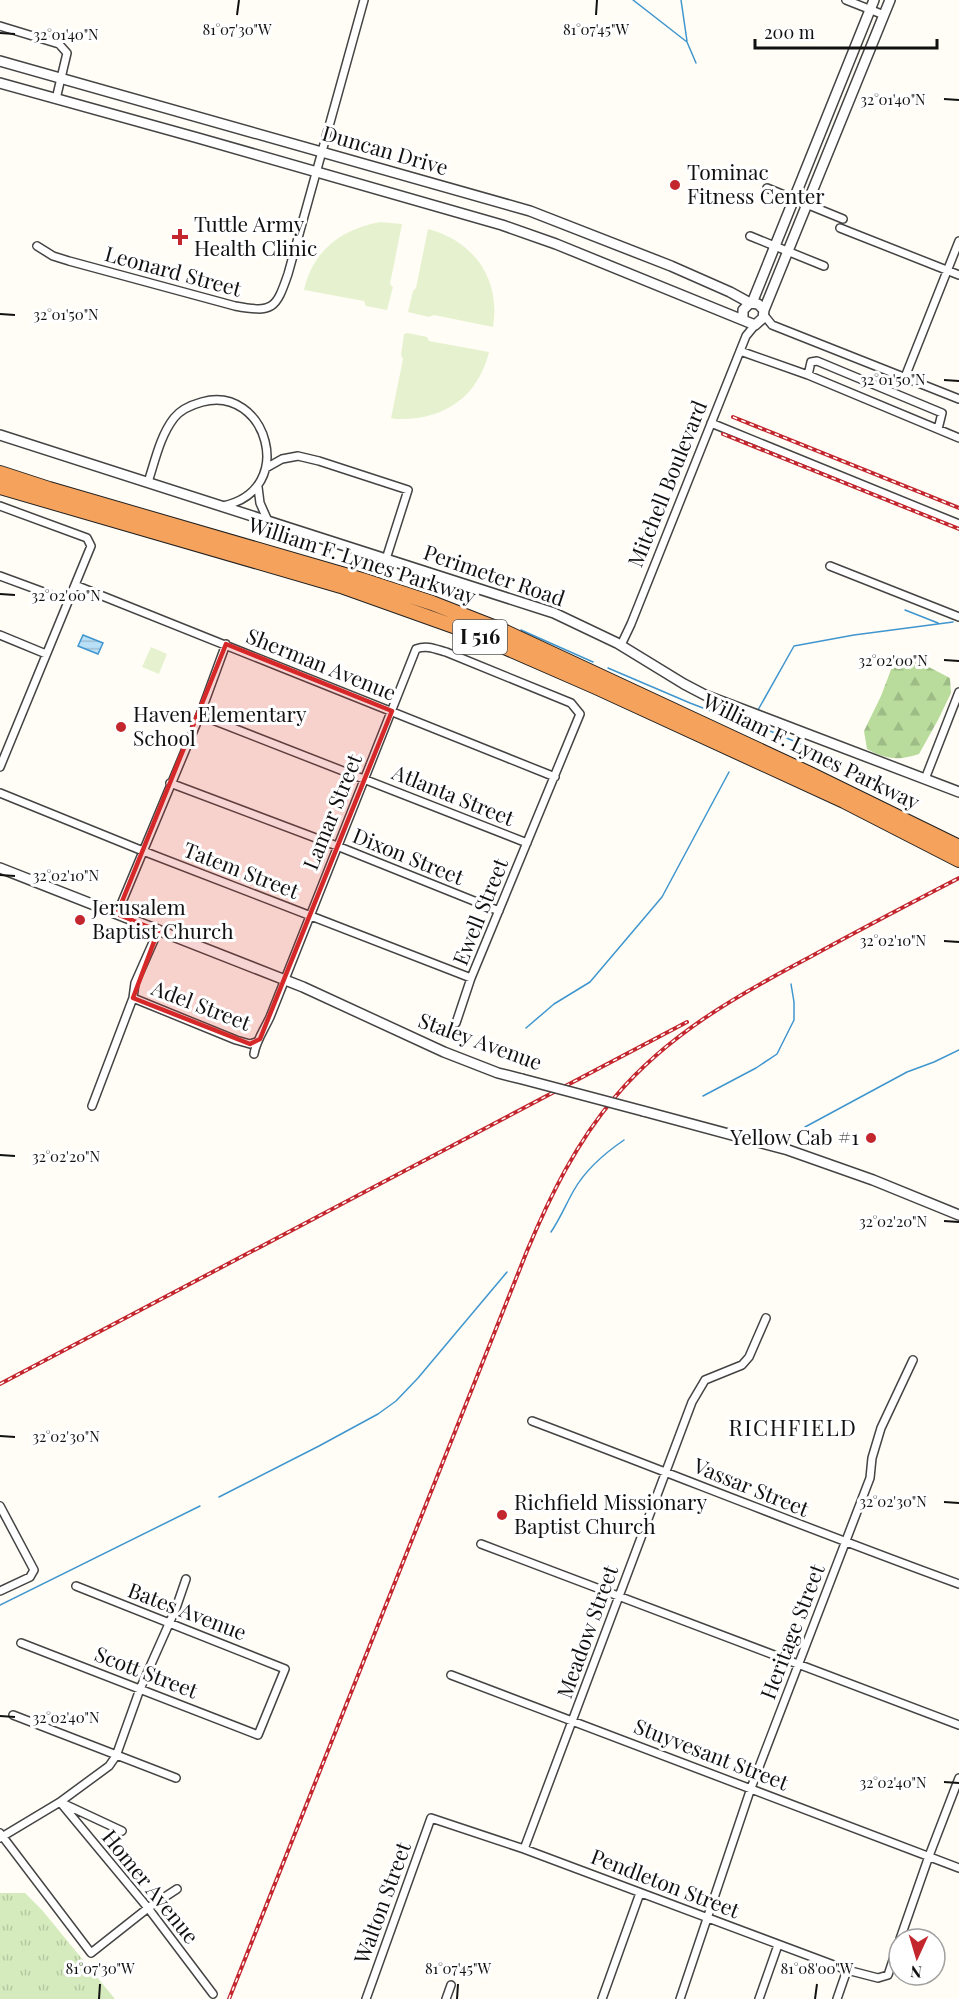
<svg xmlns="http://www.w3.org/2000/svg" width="959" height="1999" viewBox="0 0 959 1999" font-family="'Playfair Display',serif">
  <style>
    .grass { fill: url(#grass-tufts) }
    .forest { fill: url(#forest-firs) }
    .pitch { fill: #e6f2cf }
    .water { fill: url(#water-rules); stroke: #3f96cf; stroke-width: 1.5 }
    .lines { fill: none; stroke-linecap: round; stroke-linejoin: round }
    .stream { stroke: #3f96cf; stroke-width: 1.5 }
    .minor-casing { stroke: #444; stroke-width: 10 }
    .tertiary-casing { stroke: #444; stroke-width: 12 }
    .motorway-casing { stroke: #222; stroke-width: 16 }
    .minor { stroke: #fff; stroke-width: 7 }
    .tertiary { stroke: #fff; stroke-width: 9 }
    .motorway { stroke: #f5a25d; stroke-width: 14 }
    .rail-casing { stroke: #c4262e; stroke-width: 4 }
    .rail { stroke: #fff; stroke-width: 1.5; stroke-dasharray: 4.5; stroke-linecap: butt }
    .tertiary-bridge-casing { stroke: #444; stroke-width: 12; stroke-linecap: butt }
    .tertiary-bridge { stroke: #fff; stroke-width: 9 }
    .marked { fill: #d62828; fill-opacity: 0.2; stroke: #d62828; stroke-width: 4.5; stroke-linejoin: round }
    .ticks { fill: none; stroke: #111; stroke-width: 2 }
    .poi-dot { fill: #c4262e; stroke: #fff; stroke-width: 2 }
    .labels { text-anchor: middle; stroke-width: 6; stroke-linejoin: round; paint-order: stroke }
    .shield { fill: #fff; stroke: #585858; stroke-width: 1.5 }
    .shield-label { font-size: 20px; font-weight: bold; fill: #111 }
    .street-label { font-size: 21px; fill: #111; stroke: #fff }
    .poi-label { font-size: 21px; fill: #111; stroke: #fff; text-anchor: start }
    .neighbourhood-label { font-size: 22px; letter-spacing: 1.5px; fill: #111; stroke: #fff }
    .ticks-label { font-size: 15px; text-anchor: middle; fill: #111; stroke: #fff; stroke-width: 6; stroke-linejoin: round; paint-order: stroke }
  </style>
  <defs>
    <pattern id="grass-tufts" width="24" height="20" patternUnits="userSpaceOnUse" patternTransform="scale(1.5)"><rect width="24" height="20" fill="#d5ebbd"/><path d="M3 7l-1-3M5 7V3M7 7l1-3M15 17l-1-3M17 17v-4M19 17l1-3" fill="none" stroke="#b6c8a1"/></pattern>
    <pattern id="forest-firs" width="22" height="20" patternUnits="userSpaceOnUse" patternTransform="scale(1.5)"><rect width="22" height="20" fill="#b9dc9c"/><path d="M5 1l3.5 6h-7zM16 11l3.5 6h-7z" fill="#9ebc85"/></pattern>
    <pattern id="water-rules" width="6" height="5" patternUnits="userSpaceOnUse" patternTransform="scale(1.5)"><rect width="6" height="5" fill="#b9e0f7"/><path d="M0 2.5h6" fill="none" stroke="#9ebfd3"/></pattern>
  </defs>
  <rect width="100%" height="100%" fill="#fffdf5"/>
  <path class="grass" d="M0 1893H25L42 1910 115 1999H0Z"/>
  <path class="forest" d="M917 661 950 678 951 693 938 720 919 754C899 761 884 759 867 749L864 731 881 696 892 667Z"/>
  <path class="pitch" d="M380 222 402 224 390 284 393 287 387 310 366 306 364 301 304 290C313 250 342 229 380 222Z
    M428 229C474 241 501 279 493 327L434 315 429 317 408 312 413 291 416 288Z
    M408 333 427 337 429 341 489 352C478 398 442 421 396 419L391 418 403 359 401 355 404 334Z
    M151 647 167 654 159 674 142 667Z"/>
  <path class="water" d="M83 635 103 643 98 654 78 646Z"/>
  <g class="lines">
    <path class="stream" d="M633 0 687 42 696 63
      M681 0 687 41
      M905 610 938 623
      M521 630 593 662
      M608 668 690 703 716 713 751 723 834 758
      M758 710 794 646 854 635 953 622
      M526 1028 554 1004 590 982 662 897 729 772
      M703 1096 756 1068 777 1054 794 1020V1002L791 984
      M805 1127 907 1072 934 1062 959 1050
      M551 1232C560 1219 566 1204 574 1190 586 1169 605 1153 624 1140
      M219 1497 319 1446 378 1414 396 1401 418 1378 507 1272
      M0 1605 200 1506"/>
    <defs>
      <path id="minor" d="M846 0 884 15
        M0 26 59 44 67 53 56 99
        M767 188 843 219
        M840 228 959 275
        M750 236 824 266
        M37 246 53 256 69 261 235 306C273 313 276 309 288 274L364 0
        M764 315 772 325 959 399
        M740 351 808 375 959 438
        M808 375 811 362 817 361 942 413 938 429
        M905 377 959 241
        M711 423 959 524
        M266 468 282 459 298 456 319 461 408 490 386 559
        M148 482C155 461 160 436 174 418 181 409 191 405 202 402 266 384 299 490 223 506
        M258 487 260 503 268 521
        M0 506 87 538 91 546 0 767
        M830 566 959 617
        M0 576 68 601
        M75 585 555 777
        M0 635 46 654
        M621 645 631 624 746 336 755 325
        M200 715 527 843
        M925 779 959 692
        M170 783 337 846 499 911
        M0 793 143 851 471 978
        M117 914 200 715 226 644
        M133 998 236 1040 250 1044 256 1042
        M254 1054C256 1041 264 1030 270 1017L416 649C427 645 435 649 446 652L571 703 580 714 471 978 456 1023
        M92 1106 133 998 135 983 158 931
        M532 1421C675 1475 816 1532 959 1584
        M0 1506 34 1570 30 1577 0 1591
        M481 1544 959 1725
        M21 1643 258 1735 285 1669 76 1586
        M451 1675 959 1868
        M13 1715 176 1778
        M60 1802 148 1908 213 1994
        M62 1803 122 1831
        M0 1833 91 1953 148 1908 177 1889
        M0 1838 60 1802 109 1766 116 1756 140 1689 176 1608 186 1579
        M524 1849 692 1402 705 1380 742 1365 749 1357 766 1318
        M900 1939 929 1856 959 1778
        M366 1999 431 1818 524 1849 847 1970 878 1978 888 1975 899 1942
        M446 1999 451 1985
        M602 1999 640 1893
        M680 1999 751 1788 870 1478 872 1458 881 1428 913 1360
        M759 1999 778 1945
        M837 1999 847 1970"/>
      <path id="tertiary" d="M0 61 530 211 671 266 730 292 750 303
        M0 83 198 138 502 225 556 244 755 325 763 318 764 310 758 304 750 303 743 310V319
        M752 303 874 0
        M764 310 890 0
        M0 435 554 613 617 643 684 684 705 695 959 792
        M0 868 303 987 444 1052 498 1073 522 1079
        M643 1111 788 1150 873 1180 959 1215"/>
      <path id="motorway" d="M0 473 49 489 362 580 432 603 501 630 810 774 959 847
        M0 487 341 586 470 632 596 687 844 801 959 860"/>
    </defs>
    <use href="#minor" class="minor-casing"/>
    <use href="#tertiary" class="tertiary-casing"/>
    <use href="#motorway" class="motorway-casing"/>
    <use href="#minor" class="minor"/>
    <use href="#tertiary" class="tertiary"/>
    <use href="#motorway" class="motorway"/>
    <defs>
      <path id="rail" d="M733 417 959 508
        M723 434 959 529
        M0 1384 687 1022
        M229 1999 527 1251C550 1196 576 1143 615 1097 668 1034 738 995 810 957 859 930 909 904 959 878"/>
    </defs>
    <use href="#rail" class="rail-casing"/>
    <use href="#rail" class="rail"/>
    <defs>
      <path id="tertiary-bridge" d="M522 1079 643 1111"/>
    </defs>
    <use href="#tertiary-bridge" class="tertiary-bridge-casing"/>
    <use href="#tertiary-bridge" class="tertiary-bridge"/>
  </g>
  <path class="marked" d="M226 644 392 711 260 1039 250 1044 133 998 158 931 117 914Z"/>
  <path class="ticks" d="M237 15 239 0M596 15 597 0M0 33 15 34M944 99 959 100M0 314 15 315M944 380 959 381M0 594 15 595M944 660 959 661M0 875 15 876M944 941 959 942M0 1155 15 1156M944 1221 959 1222M0 1436 15 1437M944 1502 959 1503M0 1716 15 1717M944 1782 959 1783M99 1999 100 1984M457 1999 458 1984M815 1999 817 1984"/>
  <g class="poi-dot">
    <circle cx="675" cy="185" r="6"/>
    <path d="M177 228h6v6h6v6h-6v6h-6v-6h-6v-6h6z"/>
    <circle cx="121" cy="727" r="6"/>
    <circle cx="80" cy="920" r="6"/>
    <circle cx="871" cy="1138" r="6"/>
    <circle cx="502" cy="1515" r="6"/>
  </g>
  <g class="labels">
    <rect class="shield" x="453" y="620" width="54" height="34" rx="4.5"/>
    <g class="shield-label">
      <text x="480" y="644">I 516</text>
    </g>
    <g class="street-label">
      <text transform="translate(385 151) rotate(16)" y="7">Duncan Drive</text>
      <text transform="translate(173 272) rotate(15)" y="7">Leonard Street</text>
      <text transform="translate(668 484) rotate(-68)" y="7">Mitchell Boulevard</text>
      <text transform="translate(362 561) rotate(18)" y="7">William F. Lynes Parkway</text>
      <text transform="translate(494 576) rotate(19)" y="7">Perimeter Road</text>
      <text transform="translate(321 665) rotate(22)" y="7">Sherman Avenue</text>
      <text transform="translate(811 752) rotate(26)" y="7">William F. Lynes Parkway</text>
      <text transform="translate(453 796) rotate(22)" y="7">Atlanta Street</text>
      <text transform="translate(333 812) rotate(-68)" y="7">Lamar Street</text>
      <text transform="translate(408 857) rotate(22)" y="7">Dixon Street</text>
      <text transform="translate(241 871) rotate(21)" y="7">Tatem Street</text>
      <text transform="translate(481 912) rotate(-68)" y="7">Ewell Street</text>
      <text transform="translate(201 1006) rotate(21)" y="7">Adel Street</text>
      <text transform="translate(480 1042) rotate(20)" y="7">Staley Avenue</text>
      <text transform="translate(751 1488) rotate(22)" y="7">Vassar Street</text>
      <text transform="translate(187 1612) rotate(21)" y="7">Bates Avenue</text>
      <text transform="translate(588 1632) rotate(-70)" y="7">Meadow Street</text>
      <text transform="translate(793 1632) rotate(-69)" y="7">Heritage Street</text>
      <text transform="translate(146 1673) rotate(21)" y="7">Scott Street</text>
      <text transform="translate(711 1755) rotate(21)" y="7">Stuyvesant Street</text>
      <text transform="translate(665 1884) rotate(21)" y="7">Pendleton Street</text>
      <text transform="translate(150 1887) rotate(51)" y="7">Homer Avenue</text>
      <text transform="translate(383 1903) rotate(-70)" y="7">Walton Street</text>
    </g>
    <g class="poi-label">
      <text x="687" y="180">Tominac<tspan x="687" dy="24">Fitness Center</tspan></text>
      <text x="194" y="232">Tuttle Army<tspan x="194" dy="24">Health Clinic</tspan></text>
      <text x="133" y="722">Haven Elementary<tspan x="133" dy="24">School</tspan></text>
      <text x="92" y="915">Jerusalem<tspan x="92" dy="24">Baptist Church</tspan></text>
      <text x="859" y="1145" text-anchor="end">Yellow Cab #1</text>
      <text x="514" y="1510">Richfield Missionary<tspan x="514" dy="24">Baptist Church</tspan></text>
    </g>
    <g class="neighbourhood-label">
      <text x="793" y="1436">RICHFIELD</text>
    </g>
  </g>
  <g class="ticks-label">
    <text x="237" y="35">81°07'30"W</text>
    <text x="596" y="35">81°07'45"W</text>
    <text x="66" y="40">32°01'40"N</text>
    <text x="893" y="105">32°01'40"N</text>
    <text x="66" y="320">32°01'50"N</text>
    <text x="893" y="385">32°01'50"N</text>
    <text x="66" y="601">32°02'00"N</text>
    <text x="893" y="666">32°02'00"N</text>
    <text x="66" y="881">32°02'10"N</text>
    <text x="893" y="946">32°02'10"N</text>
    <text x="66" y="1162">32°02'20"N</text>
    <text x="893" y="1227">32°02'20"N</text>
    <text x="66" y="1442">32°02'30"N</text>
    <text x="893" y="1507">32°02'30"N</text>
    <text x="66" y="1723">32°02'40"N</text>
    <text x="893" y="1788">32°02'40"N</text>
    <text x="100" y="1974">81°07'30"W</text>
    <text x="458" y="1974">81°07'45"W</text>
    <text x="817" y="1974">81°08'00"W</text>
  </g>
  <g transform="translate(917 1957) rotate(184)"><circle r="28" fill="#ffffff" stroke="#a0a0a0" stroke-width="1.5"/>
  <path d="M0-4.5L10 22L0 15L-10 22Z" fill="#c4262e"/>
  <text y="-9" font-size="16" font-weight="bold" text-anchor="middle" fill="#111111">N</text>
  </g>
  <path d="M755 39v9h182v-9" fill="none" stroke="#111111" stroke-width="3"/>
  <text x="764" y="39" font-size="18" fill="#111111" stroke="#ffffff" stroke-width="4.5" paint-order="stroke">200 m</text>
</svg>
